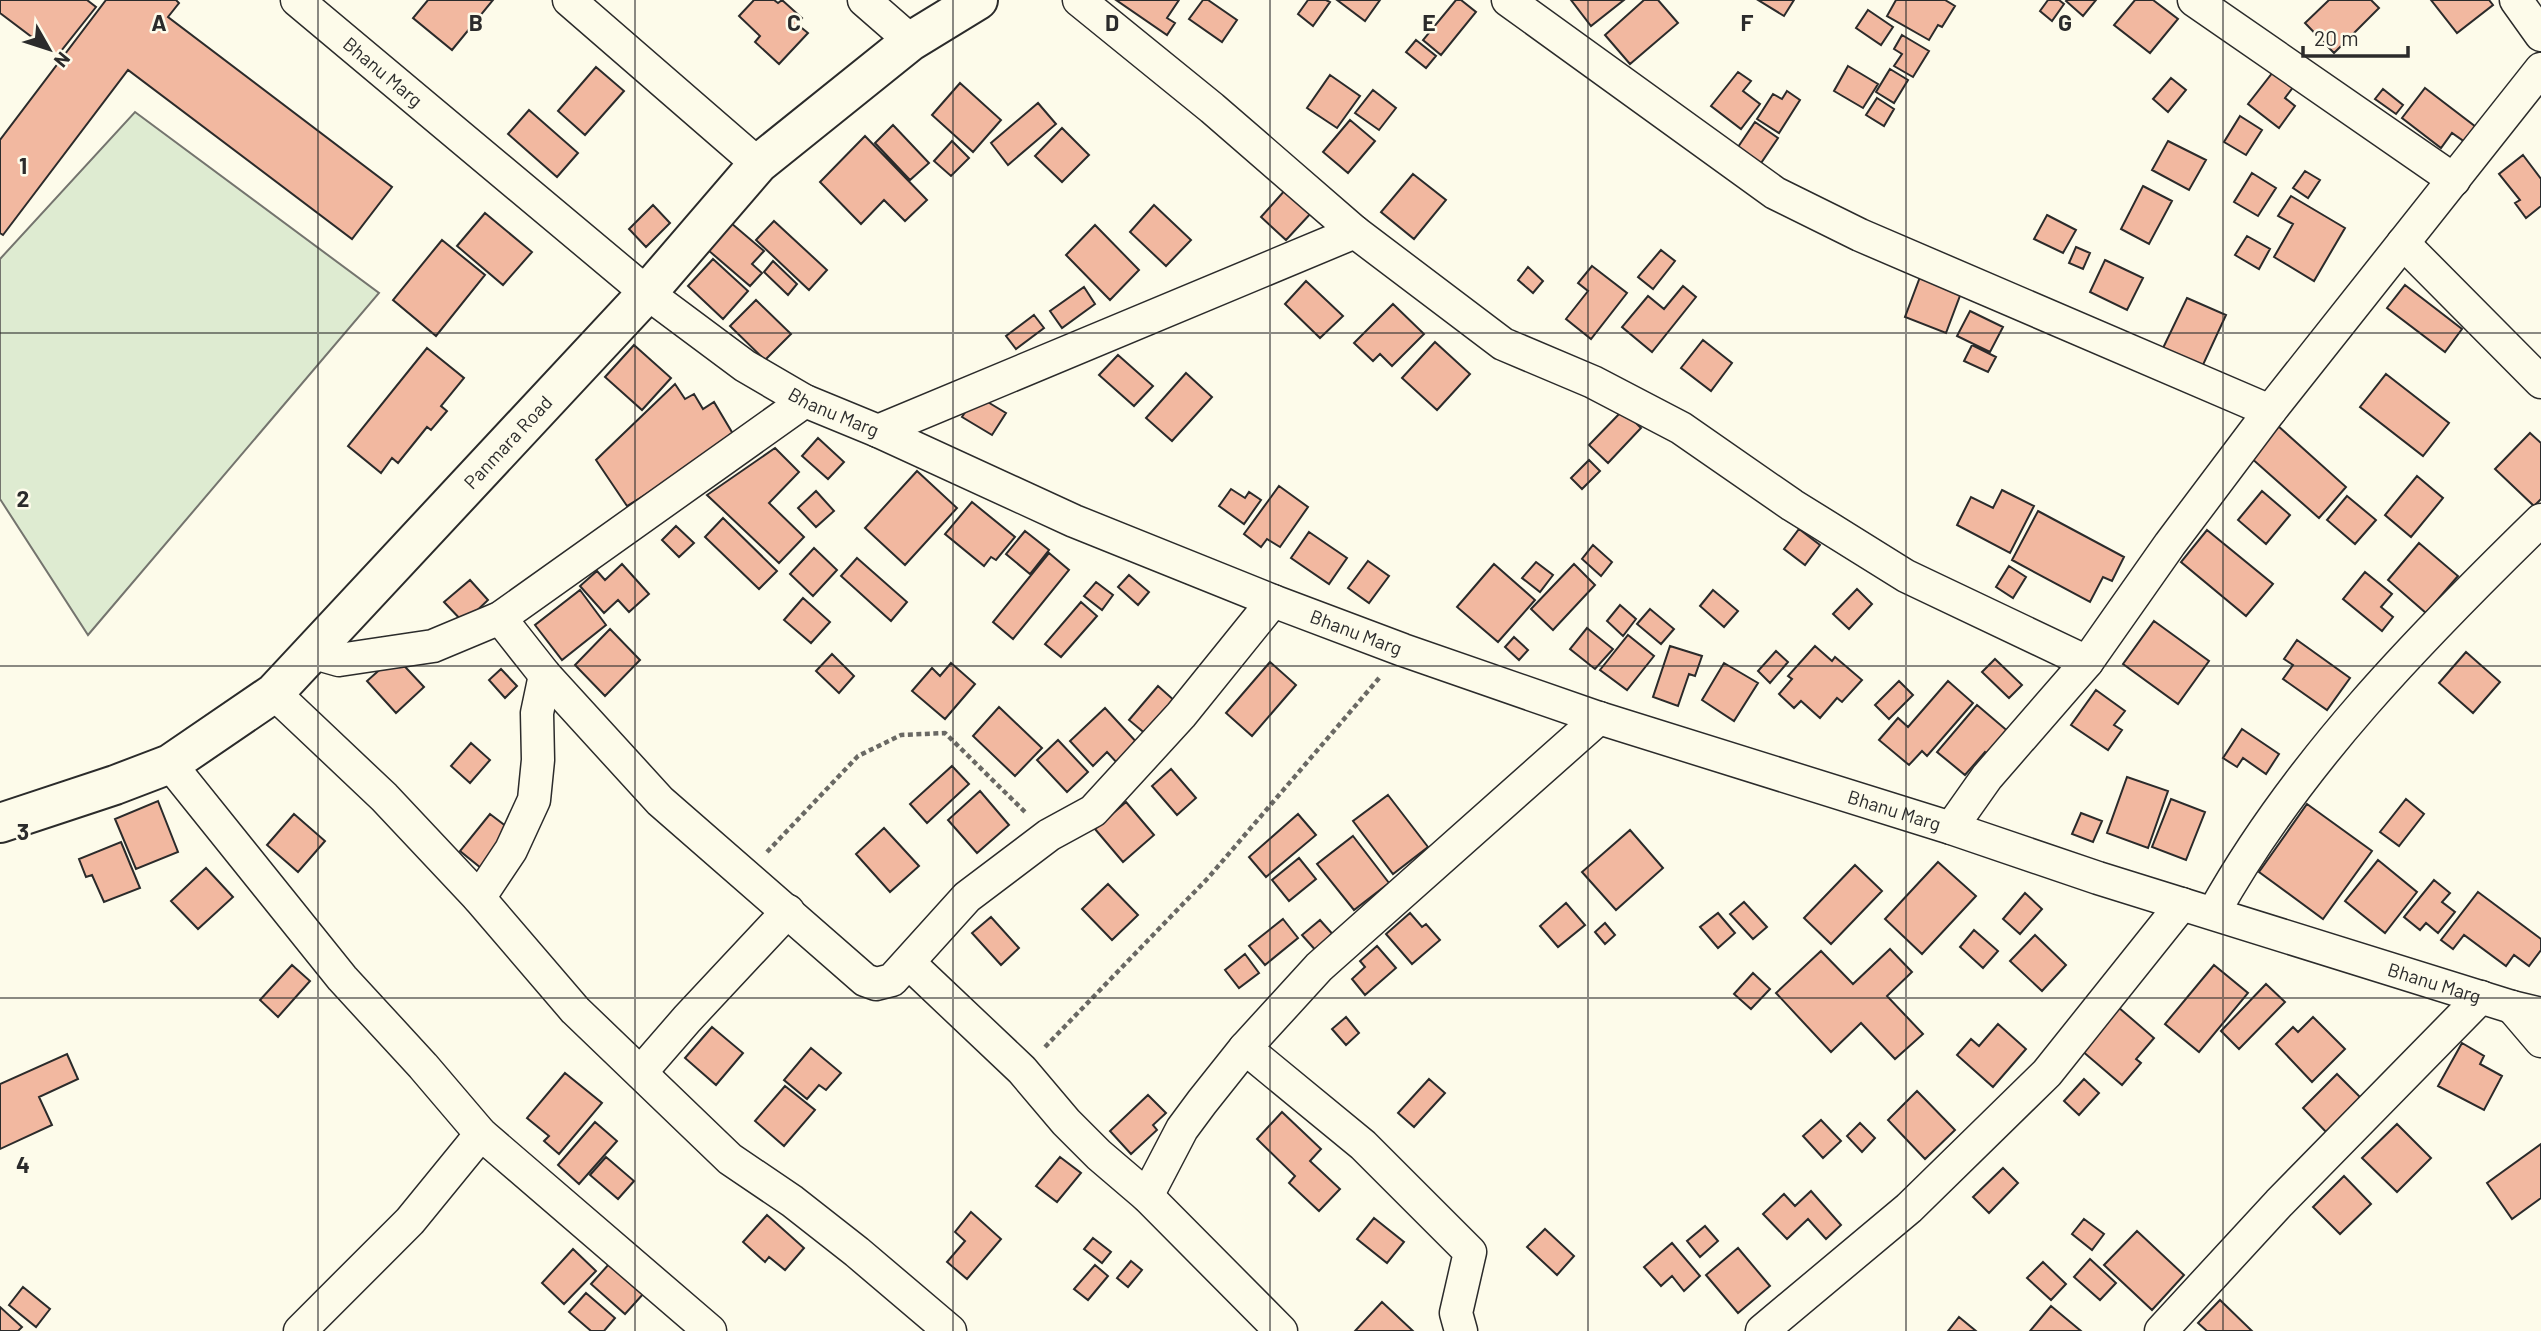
<svg xmlns="http://www.w3.org/2000/svg" width="2541" height="1331" viewBox="0 0 2541 1331" font-family="Barlow,sans-serif">
  <style>
    .green { fill: #deebd1; stroke: #74746e; stroke-width: 2 }
    .building { fill: #f2b8a0; stroke: #2b2b2b; stroke-width: 2 }
    .lines { fill: none; stroke-linecap: round; stroke-linejoin: round }
    .street-casing { stroke: #2b2b2b; stroke-width: 35 }
    .secondary-casing { stroke: #2b2b2b; stroke-width: 42 }
    .path { stroke: #6a6964; stroke-width: 4.5; stroke-dasharray: 5 3.5; stroke-linecap: butt }
    .street { stroke: #fdfbea; stroke-width: 32 }
    .secondary { stroke: #fdfbea; stroke-width: 38 }
    .grid { fill: none; stroke: #2b2b2b; stroke-width: 2; stroke-opacity: 0.55 }
    .labels { text-anchor: middle; stroke-width: 5; stroke-linejoin: round; paint-order: stroke }
    .street-label { font-size: 19px; fill: #2b2b2b; stroke: #fdfbea }
    .grid-label { font-size: 23px; text-anchor: middle; font-weight: bold; fill: #2b2b2b; stroke: #fdfbea; stroke-width: 5; stroke-linejoin: round; paint-order: stroke }
  </style>
  <rect width="100%" height="100%" fill="#fdfbea"/>
  <path class="green" d="M135 112 379 293 88 635 0 499V259Z"/>
  <path class="building" d="M0 0H87L96 7 57 56 0 13Z
    M106 0H176L179 3 168 17 392 187 352 239 128 70 3 235 0 233V140Z
    M428 0H493L452 50 413 18Z
    M754 0H774L778 3 782 0 802 18 797 24 808 33 779 64 755 42 760 36 739 16Z
    M1116 0H1179L1167 18 1175 23 1167 35Z
    M1203 0H1208L1237 20 1222 42 1189 19Z
    M1308 0H1326L1330 2 1313 26 1298 14Z
    M1337 0H1380L1365 21Z
    M1456 0H1461L1476 12 1441 55 1423 40Z
    M1571 0H1624L1591 26Z
    M1644 0H1658L1678 23 1630 64 1605 35Z
    M1758 0H1794L1784 16Z
    M1896 0H1945L1955 6 1942 27 1938 25 1929 40 1887 16Z
    M2048 0H2059L2064 4 2052 21 2040 11Z
    M2067 0H2096L2083 16 2066 1Z
    M2135 0H2153L2178 19 2150 53 2114 25Z
    M2329 0H2371L2379 8 2334 53 2305 23Z
    M2431 0H2489L2493 5 2457 33Z
    M1868 10 1893 27 1881 45 1856 28Z
    M1902 35 1929 51 1913 77 1894 66 1902 54 1894 49Z
    M1416 40 1436 56 1426 68 1406 52Z
    M1848 66 1878 84 1863 108 1834 91Z
    M596 67 624 91 585 135 558 111Z
    M2277 67 2297 82 2285 98 2295 106 2279 128 2248 104Z
    M1890 69 1908 80 1894 103 1876 92Z
    M1738 72 1751 81 1743 91 1760 104 1741 129 1711 106Z
    M1330 75 1360 96 1337 128 1307 108Z
    M2171 78 2186 90 2168 112 2153 99Z
    M960 83 1001 120 973 152 932 115Z
    M2425 88 2476 127 2465 142 2452 133 2441 148 2402 118Z
    M2383 89 2403 105 2396 114 2375 99Z
    M1373 90 1396 108 1379 130 1355 113Z
    M1787 91 1800 100 1779 133 1757 119 1773 94 1782 99Z
    M1877 98 1894 109 1884 126 1866 115Z
    M1038 103 1056 124 1008 165 991 143Z
    M529 110 578 153 557 177 508 134Z
    M2240 116 2262 130 2246 155 2224 142Z
    M1350 120 1375 141 1348 173 1323 152Z
    M1755 122 1778 138 1759 166 1736 150Z
    M893 125 929 163 910 180 875 143Z
    M1062 128 1089 155 1062 182 1035 156Z
    M865 136 927 200 905 221 884 200 861 224 820 182Z
    M952 141 969 158 951 176 934 161Z
    M2168 141 2206 160 2189 190 2152 170Z
    M2523 155 2541 179V206L2526 218 2515 203 2520 200 2499 174Z
    M2305 171 2320 180 2308 198 2293 188Z
    M2252 173 2276 188 2258 216 2234 202Z
    M1413 174 1446 200 1414 239 1381 212Z
    M2143 186 2172 201 2149 244 2121 229Z
    M1286 189 1312 212 1286 240 1261 217Z
    M2291 196 2345 228 2314 281 2274 257 2293 224 2278 216Z
    M653 205 670 223 646 247 629 229Z
    M1154 205 1191 240 1166 266 1130 232Z
    M485 213 532 252 503 285 457 246Z
    M2047 215 2076 230 2063 253 2034 239Z
    M774 221 827 270 809 290 756 240Z
    M731 223 764 251 752 264 762 273 750 286 708 250Z
    M1095 225 1139 270 1110 300 1066 255Z
    M2247 236 2270 249 2259 269 2235 255Z
    M442 240 485 275 436 336 393 300Z
    M2076 247 2090 253 2083 269 2069 263Z
    M1661 250 1675 261 1653 289 1638 277Z
    M713 259 748 291 723 319 688 286Z
    M2105 260 2143 278 2127 310 2090 292Z
    M773 261 797 284 788 295 764 272Z
    M1592 266 1627 293 1591 339 1566 319 1588 291 1578 283Z
    M1528 267 1543 281 1533 293 1518 280Z
    M1920 277 1961 293 1946 333 1905 317Z
    M1306 281 1343 316 1320 338 1285 304Z
    M2405 285 2462 329 2445 352 2387 308Z
    M1683 286 1696 297 1652 352 1622 327 1648 296 1664 309Z
    M1084 287 1095 304 1062 328 1050 311Z
    M2187 298 2226 315 2202 367 2163 348Z
    M756 300 791 334 765 360 730 326Z
    M1393 304 1424 334 1392 366 1380 354 1373 361 1354 343Z
    M1970 311 2003 327 1990 352 1957 336Z
    M1034 315 1044 328 1016 349 1006 336Z
    M1703 340 1732 363 1711 391 1681 368Z
    M1435 342 1470 374 1437 410 1402 378Z
    M634 345 671 378 642 410 605 377Z
    M1972 345 1996 357 1988 372 1964 361Z
    M427 348 464 378 441 406 447 411 431 430 427 427 398 463 392 458 381 473 348 446Z
    M1118 355 1153 386 1134 406 1099 375Z
    M1186 373 1212 397 1172 441 1146 418Z
    M2386 374 2449 423 2423 456 2360 407Z
    M675 384 685 399 694 394 703 409 714 402 736 439 627 506 596 460Z
    M976 395 1006 413 992 435 962 417Z
    M1623 410 1641 428 1608 463 1589 445Z
    M2277 425 2346 487 2319 518 2250 457Z
    M2530 433 2541 443V499L2534 506 2495 469Z
    M818 438 844 462 828 479 802 456Z
    M775 448 799 472 769 503 804 537 779 563 707 495Z
    M1589 460 1600 471 1582 489 1571 478Z
    M917 471 957 508 905 565 865 528Z
    M2417 476 2443 498 2411 537 2385 515Z
    M1279 486 1308 507 1280 547 1267 539 1261 547 1244 534Z
    M1231 489 1245 498 1249 492 1261 500 1244 524 1219 506Z
    M2002 490 2034 506 2010 553 1957 525 1971 497 1993 508Z
    M816 491 834 511 816 527 798 508Z
    M2262 491 2290 515 2266 544 2238 520Z
    M2347 496 2376 520 2355 544 2327 520Z
    M972 502 1015 537 996 560 991 557 984 566 945 534Z
    M2038 511 2124 557 2112 581 2103 577 2090 602 2012 560Z
    M723 518 777 571 759 589 705 537Z
    M676 526 694 543 679 557 662 540Z
    M1799 529 1820 545 1805 565 1784 549Z
    M2207 530 2273 584 2246 616 2181 562Z
    M1025 531 1049 550 1030 574 1006 554Z
    M1309 532 1347 558 1329 584 1291 558Z
    M2419 543 2458 576 2426 613 2388 580Z
    M1593 545 1612 562 1601 576 1582 559Z
    M814 548 837 570 813 596 790 574Z
    M1049 553 1069 570 1013 639 993 622Z
    M857 558 907 602 891 621 841 576Z
    M1368 561 1389 576 1369 603 1348 588Z
    M1536 562 1553 575 1540 592 1522 578Z
    M622 564 649 594 629 612 618 600 604 613 580 586 597 571 605 580Z
    M1494 564 1535 600 1498 642 1457 607Z
    M1574 564 1595 585 1553 630 1531 609Z
    M2009 566 2026 577 2013 598 1996 587Z
    M2365 572 2392 594 2381 607 2393 617 2382 631 2343 599Z
    M1129 575 1149 592 1138 605 1118 587Z
    M470 580 488 600 464 623 444 602Z
    M1096 582 1113 595 1102 610 1084 596Z
    M1857 589 1872 604 1849 629 1833 614Z
    M580 590 606 625 562 660 535 625Z
    M1713 590 1738 611 1724 627 1700 606Z
    M803 598 830 622 811 643 784 620Z
    M1081 602 1097 616 1061 657 1045 644Z
    M1620 605 1636 619 1623 636 1607 621Z
    M1650 609 1674 629 1661 644 1637 624Z
    M2154 621 2209 661 2178 704 2123 664Z
    M1587 628 1613 649 1595 669 1570 649Z
    M610 629 640 660 605 696 575 665Z
    M1628 635 1654 656 1627 690 1600 670Z
    M1514 637 1528 650 1519 660 1505 647Z
    M2297 640 2350 678 2327 710 2283 679 2293 665 2284 659Z
    M1670 646 1702 656 1695 676 1689 674 1678 706 1653 697Z
    M1815 646 1832 661 1835 657 1862 680 1842 702 1837 698 1820 718 1801 701 1794 708 1779 694 1792 679 1788 676Z
    M1776 651 1788 662 1770 683 1758 671Z
    M2466 652 2500 682 2473 713 2439 683Z
    M832 654 854 676 839 693 816 671Z
    M395 656 424 687 396 713 367 681Z
    M1995 659 2022 685 2009 698 1982 672Z
    M1270 662 1296 685 1252 736 1226 713Z
    M951 663 975 684 945 719 912 691 932 668 940 676Z
    M1724 663 1758 683 1734 721 1702 700Z
    M501 669 517 686 505 698 489 680Z
    M1899 681 1913 695 1889 719 1875 705Z
    M1948 681 1973 703 1927 756 1922 751 1909 765 1879 740 1898 718 1908 727Z
    M1158 686 1176 702 1147 735 1129 720Z
    M2096 690 2125 711 2114 725 2122 730 2108 750 2071 725Z
    M1977 705 2010 733 1990 757 1985 752 1965 775 1937 752Z
    M999 707 1042 748 1015 776 973 736Z
    M1105 708 1140 746 1119 765 1107 752 1093 766 1070 741Z
    M2242 729 2279 754 2266 774 2243 758 2237 767 2223 758Z
    M1058 740 1088 772 1067 792 1037 760Z
    M471 743 490 760 470 783 451 766Z
    M952 766 969 784 927 823 910 804Z
    M1171 769 1196 798 1177 815 1152 786Z
    M2127 777 2168 791 2148 848 2107 833Z
    M980 791 1009 825 977 853 948 820Z
    M1388 795 1428 847 1393 874 1353 821Z
    M2171 799 2205 812 2186 860 2152 847Z
    M2406 799 2424 814 2399 846 2380 832Z
    M158 801 178 852 136 869 115 819Z
    M1126 802 1154 835 1123 862 1095 829Z
    M2307 804 2372 851 2323 919 2259 872Z
    M2081 813 2102 821 2093 842 2072 834Z
    M294 814 325 841 298 872 267 845Z
    M490 814 511 830 481 868 460 851Z
    M1298 814 1316 835 1266 877 1249 857Z
    M884 828 919 866 890 892 856 854Z
    M1630 830 1663 868 1616 910 1582 872Z
    M1353 836 1389 883 1354 910 1317 864Z
    M121 842 140 888 104 902 92 875 86 877 79 859Z
    M1299 858 1316 879 1289 901 1272 880Z
    M2378 860 2417 892 2385 933 2345 901Z
    M1938 862 1976 896 1922 954 1885 919Z
    M1855 865 1882 891 1831 944 1804 918Z
    M206 868 233 897 198 929 171 901Z
    M2434 880 2450 893 2442 902 2455 912 2438 933 2426 923 2420 930 2404 917Z
    M1108 884 1138 915 1112 940 1082 909Z
    M2478 892 2541 939V950L2529 966 2514 955 2506 966 2464 935 2453 949 2441 940Z
    M2025 893 2042 909 2020 934 2003 919Z
    M1744 902 1767 927 1753 939 1730 914Z
    M1566 903 1585 925 1558 947 1540 926Z
    M1410 913 1422 927 1426 924 1440 940 1412 964 1386 934Z
    M1718 913 1735 933 1718 948 1700 927Z
    M991 917 1019 948 1001 965 972 933Z
    M1283 919 1298 938 1265 965 1249 946Z
    M1320 920 1336 938 1318 953 1302 935Z
    M1605 923 1615 935 1605 944 1595 932Z
    M1974 930 1998 951 1983 968 1960 947Z
    M2035 935 2066 965 2042 991 2010 961Z
    M1377 946 1396 968 1365 995 1352 979 1365 967 1360 961Z
    M1890 949 1912 972 1887 996 1923 1034 1895 1059 1861 1023 1831 1052 1776 993 1821 951 1853 984Z
    M1245 954 1259 973 1239 988 1225 970Z
    M292 965 310 981 278 1017 260 1000Z
    M2214 965 2248 993 2199 1052 2165 1024Z
    M1753 973 1770 989 1751 1009 1734 994Z
    M2266 984 2285 1002 2239 1049 2221 1031Z
    M2118 1007 2154 1038 2136 1059 2141 1063 2122 1085 2081 1050Z
    M1346 1017 1359 1033 1346 1045 1332 1029Z
    M2313 1017 2345 1049 2312 1082 2276 1044 2293 1027 2298 1032Z
    M1998 1024 2026 1049 1993 1087 1957 1055 1971 1039 1979 1046Z
    M712 1027 743 1053 716 1085 685 1058Z
    M2462 1043 2484 1056 2480 1064 2502 1076 2484 1110 2438 1086Z
    M811 1048 841 1073 826 1090 819 1085 807 1099 784 1080Z
    M67 1054 78 1079 39 1097 52 1125 0 1149V1084Z
    M565 1073 602 1103 559 1154 544 1141 549 1136 527 1118Z
    M2337 1074 2363 1100 2329 1135 2303 1108Z
    M1429 1079 1445 1093 1414 1127 1398 1113Z
    M2084 1079 2099 1093 2079 1115 2064 1101Z
    M785 1086 815 1110 784 1146 755 1121Z
    M1917 1091 1955 1130 1925 1159 1888 1120Z
    M1148 1095 1166 1113 1153 1125 1157 1130 1131 1154 1110 1131Z
    M1282 1112 1321 1149 1310 1161 1340 1189 1319 1211 1289 1183 1295 1176 1257 1139Z
    M1821 1120 1841 1141 1823 1158 1803 1136Z
    M595 1122 617 1141 579 1184 558 1165Z
    M1860 1123 1875 1138 1862 1152 1847 1136Z
    M2397 1124 2431 1158 2397 1192 2362 1158Z
    M2541 1144V1198L2512 1219 2487 1183Z
    M606 1157 634 1181 618 1199 590 1175Z
    M1060 1157 1081 1173 1057 1202 1036 1186Z
    M2003 1168 2018 1183 1989 1213 1973 1197Z
    M2344 1176 2371 1204 2340 1234 2313 1207Z
    M1811 1191 1841 1225 1826 1239 1808 1219 1787 1239 1763 1214 1784 1194 1795 1206Z
    M971 1212 1001 1239 967 1279 947 1262 965 1241 955 1232Z
    M767 1215 804 1248 785 1270 769 1257 765 1262 743 1242Z
    M1374 1218 1404 1242 1387 1263 1357 1239Z
    M2084 1219 2104 1234 2092 1250 2072 1234Z
    M1705 1226 1718 1241 1700 1257 1687 1241Z
    M1545 1229 1574 1256 1557 1275 1527 1247Z
    M2137 1231 2184 1275 2152 1310 2104 1265Z
    M1093 1238 1111 1252 1102 1263 1084 1249Z
    M1672 1243 1700 1276 1684 1291 1672 1276 1661 1286 1644 1267Z
    M1738 1248 1770 1286 1738 1313 1706 1275Z
    M573 1249 596 1271 564 1304 542 1283Z
    M2090 1259 2116 1283 2100 1300 2074 1277Z
    M1131 1261 1142 1270 1128 1287 1117 1278Z
    M2043 1262 2066 1284 2051 1300 2027 1278Z
    M610 1263 644 1293 625 1314 591 1284Z
    M1095 1265 1108 1276 1088 1300 1074 1289Z
    M23 1287 50 1309 36 1327 9 1305Z
    M586 1293 615 1318 604 1331H591L569 1312Z
    M2220 1300 2252 1331H2207L2198 1323Z
    M1382 1302 1413 1331H1355Z
    M2051 1306 2081 1331H2030Z
    M0 1307 22 1327 18 1331H0Z
    M1959 1317 1976 1331H1948Z"/>
  <g class="lines">
    <defs>
      <g id="street">
        <path id="s1" d="M297 0 647 293 745 366 805 401 878 431 1074 521 1273 601 1403 650 1599 718 1951 828 2098 878 2512 1007 2541 1014"/>
        <path d="M569 0 758 164"/>
        <path d="M864 0 911 41"/>
        <path d="M1079 0 1212 108 1355 232 1503 344 1593 382 1681 428 1792 505 1906 576 2087 662"/>
        <path d="M1508 0 1775 193 1860 235 2270 411"/>
        <path d="M2194 0 2454 180"/>
        <path d="M2516 0 2541 35"/>
        <path d="M2403 243 2541 382"/>
        <path d="M878 431 1355 232"/>
        <path d="M500 618 545 675 660 801 865 980 876 984 892 980 967 897 1049 835 1093 811 1181 715 1273 601"/>
        <path d="M311 652 339 660 433 646 500 618 805 401"/>
        <path d="M274 693 384 797 479 898 575 1010 730 1159 792 1201 857 1252 950 1331"/>
        <path d="M170 764 342 978 423 1066 481 1134 710 1331"/>
        <path d="M1951 828 1987 777 2087 662 2170 544 2270 411 2541 69"/>
        <path d="M479 898 511 850 534 800 538 760 537 713 545 675"/>
        <path d="M2214 912C2297 763 2420 638 2541 520"/>
        <path d="M909 963 1022 1070 1066 1122 1099 1155 1147 1196 1281 1331"/>
        <path d="M2512 1007 2541 1041"/>
        <path d="M1245 1048 1363 1145 1470 1252 1456 1313 1461 1331"/>
        <path d="M641 1072 687 1019 788 911"/>
        <path d="M1147 1196 1182 1129 1202 1102 1245 1048 1319 967 1599 718"/>
        <path d="M300 1331 410 1221 481 1134"/>
        <path d="M1762 1331 1909 1208 2047 1073 2182 904"/>
        <path d="M2161 1331 2279 1203 2481 997"/>
      </g>
      <g id="secondary">
        <path id="s2" d="M0 823 115 785 170 764 274 693 647 293 758 164 911 41 978 0"/>
      </g>
    </defs>
    <use href="#street" class="street-casing"/>
    <use href="#secondary" class="secondary-casing"/>
    <path class="path" d="M767 852 858 756 901 735 945 733 1026 813
      M1045 1047 1208 878 1380 677"/>
    <use href="#street" class="street"/>
    <use href="#secondary" class="secondary"/>
  </g>
  <path class="grid" d="M318 0V1331M635 0V1331M953 0V1331M1270 0V1331M1588 0V1331M1906 0V1331M2223 0V1331M0 333H2541M0 666H2541M0 998H2541"/>
  <g class="labels">
    <g class="street-label">
      <text dy="7" stroke="none"><textPath href="#s1" startOffset="112">Bhanu Marg</textPath></text>
      <text dy="7" stroke="none"><textPath href="#s1" startOffset="679">Bhanu Marg</textPath></text>
      <text dy="7" stroke="none"><textPath href="#s2" startOffset="649">Panmara Road</textPath></text>
      <text dy="7" stroke="none"><textPath href="#s1" startOffset="1246">Bhanu Marg</textPath></text>
      <text dy="7" stroke="none"><textPath href="#s1" startOffset="1813">Bhanu Marg</textPath></text>
      <text dy="7" stroke="none"><textPath href="#s1" startOffset="2380">Bhanu Marg</textPath></text>
    </g>
  </g>
  <g class="grid-label">
    <text x="159" y="31">A</text>
    <text x="476" y="31">B</text>
    <text x="794" y="31">C</text>
    <text x="1112" y="31">D</text>
    <text x="1429" y="31">E</text>
    <text x="1747" y="31">F</text>
    <text x="2065" y="31">G</text>
    <text x="23" y="174">1</text>
    <text x="23" y="507">2</text>
    <text x="23" y="840">3</text>
    <text x="23" y="1173">4</text>
  </g>
  <g transform="translate(49 49) rotate(129)" stroke="#fdfbea" stroke-width="5" paint-order="stroke">
  <path d="M0-5L12 26L0 18L-12 26Z" fill="#2b2b2b"/>
  <text y="-10" font-size="19" font-weight="bold" text-anchor="middle" fill="#2b2b2b">N</text>
  </g>
  <path d="M2303 46v10h105v-10" fill="none" stroke="#2b2b2b" stroke-width="3.5"/>
  <text x="2314" y="46" font-size="21" fill="#2b2b2b" stroke="#fdfbea" stroke-width="5" paint-order="stroke">20 m</text>
</svg>
